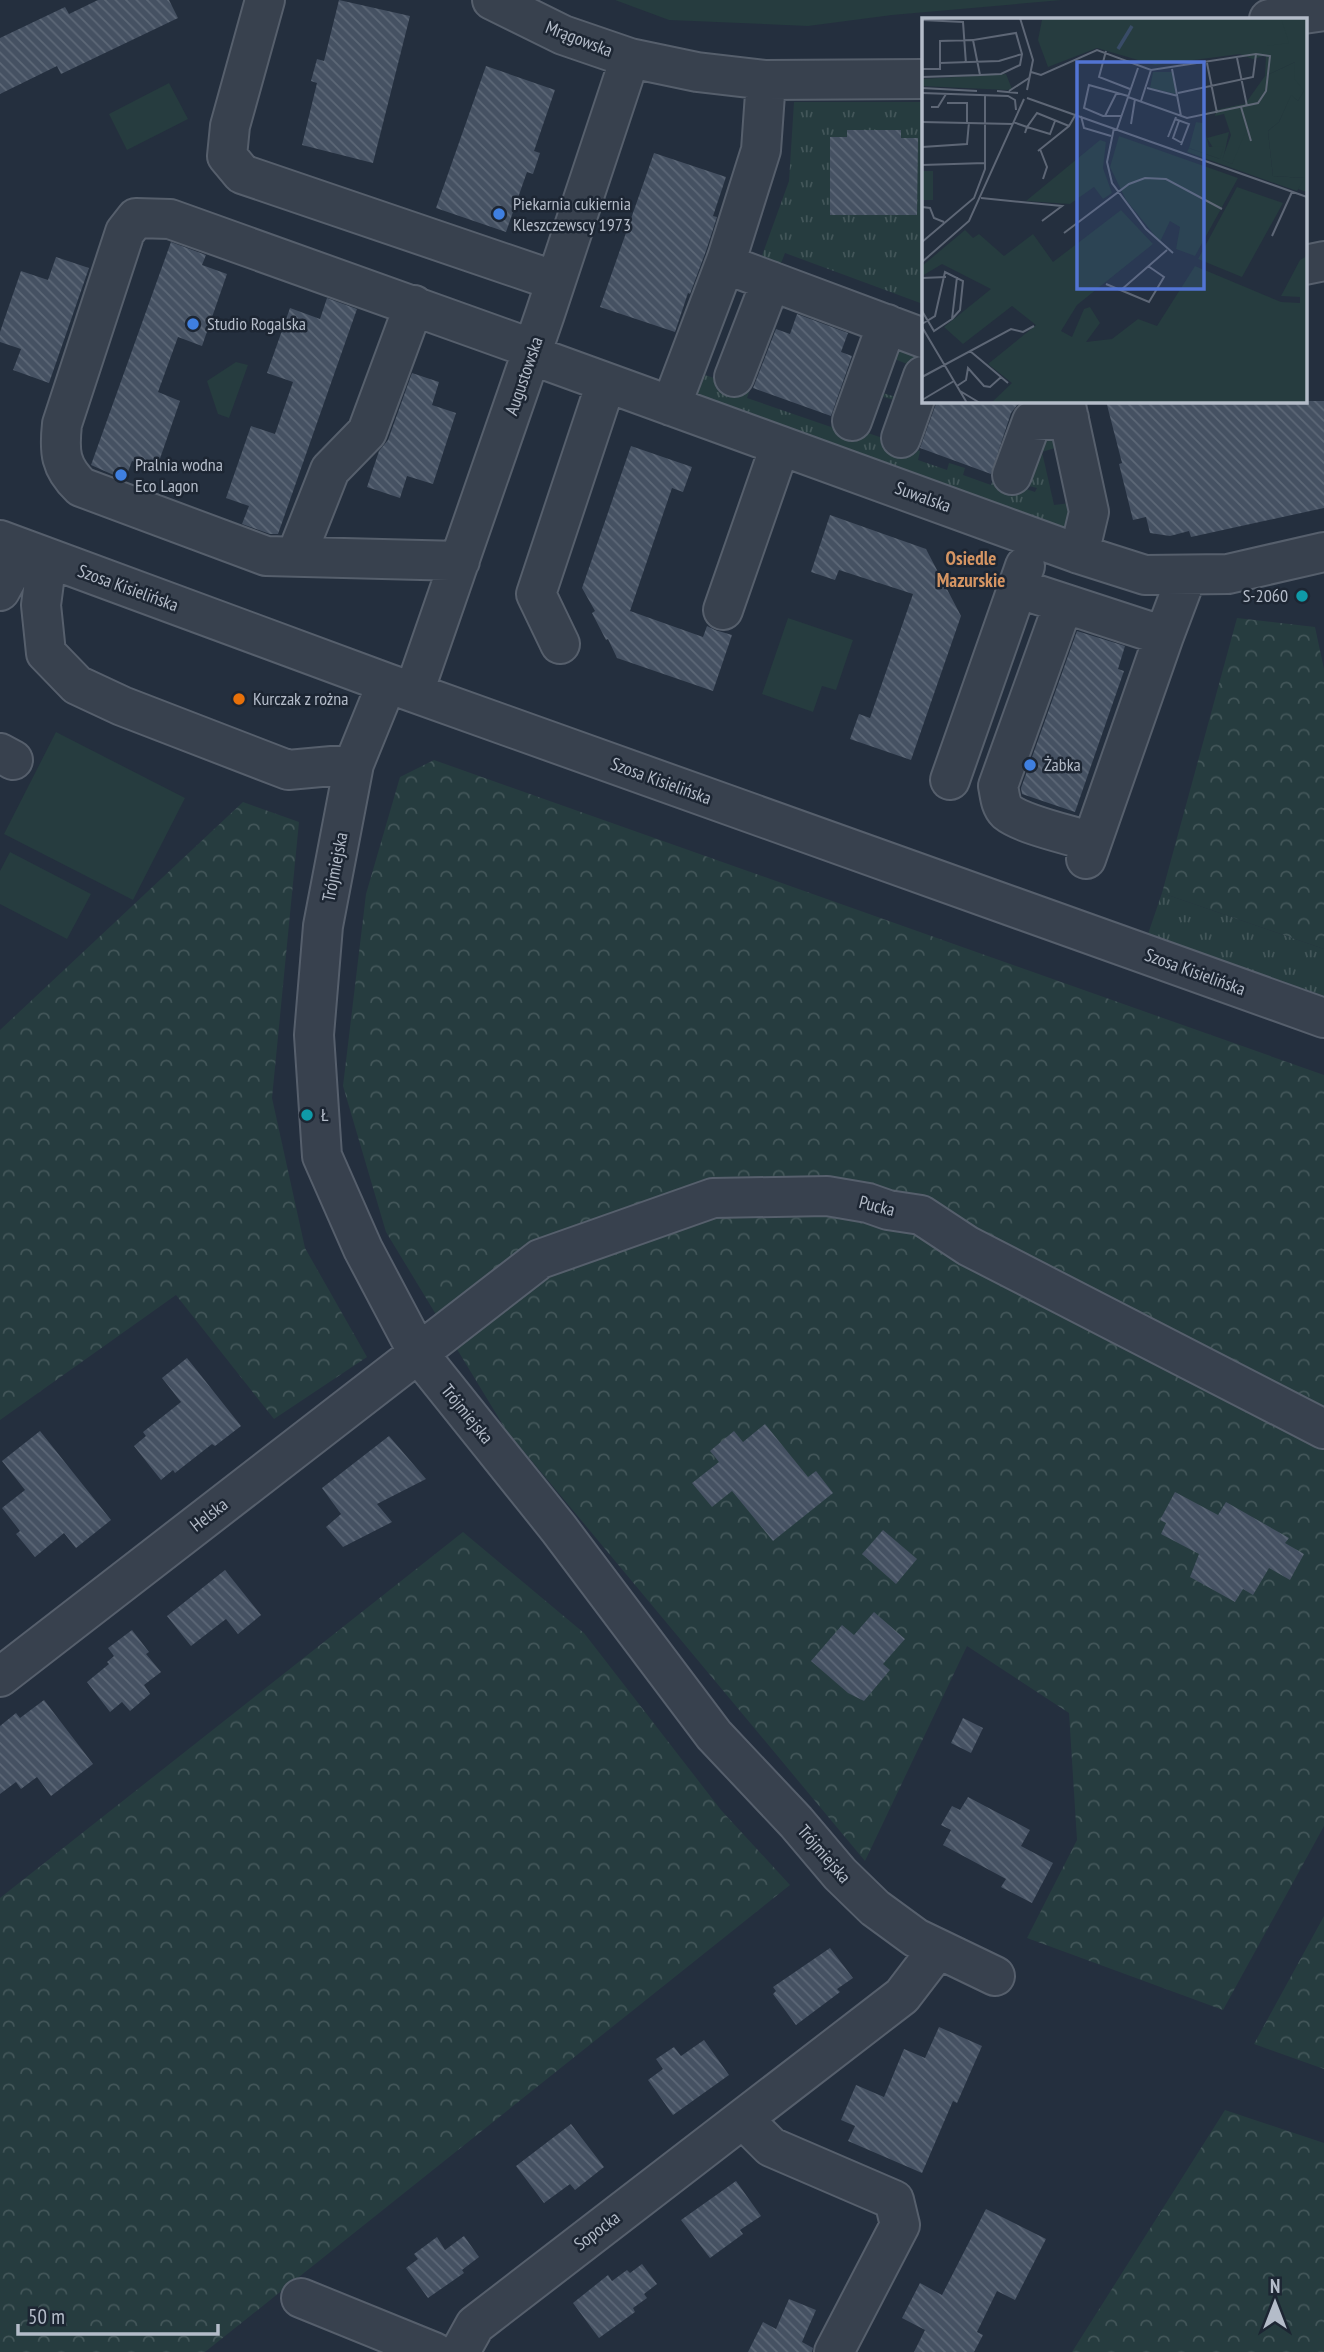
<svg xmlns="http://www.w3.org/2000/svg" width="1324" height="2352" viewBox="0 0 1324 2352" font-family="'PT Sans Narrow',sans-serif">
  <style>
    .grass { fill: url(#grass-tufts) }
    .forest { fill: url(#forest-crowns) }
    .green { fill: #263c3f }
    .building { fill: url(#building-back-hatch) }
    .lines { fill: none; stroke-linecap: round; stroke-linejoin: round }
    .minor-casing { stroke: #565f6c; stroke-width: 42 }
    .minor { stroke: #38414e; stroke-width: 38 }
    .shop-dot { fill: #3f7fe0; stroke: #1d2633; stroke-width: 2.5 }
    .culture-dot { fill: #0f9aa8; stroke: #1d2633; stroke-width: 2.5 }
    .food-dot { fill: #e8710a; stroke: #1d2633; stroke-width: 2.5 }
    .labels { text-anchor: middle; stroke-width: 5; stroke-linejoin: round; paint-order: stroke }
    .street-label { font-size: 18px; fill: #b4bcc9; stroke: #1d2633 }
    .poi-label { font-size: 18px; fill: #b4bcc9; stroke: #1d2633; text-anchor: start }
    .neighbourhood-label { font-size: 19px; font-weight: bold; fill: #d59563; stroke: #1d2633 }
    .inset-river { fill: none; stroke: #394c67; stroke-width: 3.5 }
    .inset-road { fill: none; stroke: #5e6776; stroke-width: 2 }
    .view { fill: #5274d3; fill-opacity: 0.15; stroke: #5274d3; stroke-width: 3.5 }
    .inset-edge { fill: none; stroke: #b4bcc9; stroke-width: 3.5 }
  </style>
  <defs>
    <pattern id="grass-tufts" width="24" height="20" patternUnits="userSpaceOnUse" patternTransform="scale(1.75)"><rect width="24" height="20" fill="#263c3f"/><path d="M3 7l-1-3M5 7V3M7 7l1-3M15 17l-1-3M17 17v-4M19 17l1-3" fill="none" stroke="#435659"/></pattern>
    <pattern id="forest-crowns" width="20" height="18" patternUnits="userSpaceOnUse" patternTransform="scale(1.75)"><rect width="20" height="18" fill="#263c3f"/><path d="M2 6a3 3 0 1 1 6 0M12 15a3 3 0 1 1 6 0" fill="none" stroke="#435659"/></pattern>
    <pattern id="building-back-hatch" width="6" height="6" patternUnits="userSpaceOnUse" patternTransform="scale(1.75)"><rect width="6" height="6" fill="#455162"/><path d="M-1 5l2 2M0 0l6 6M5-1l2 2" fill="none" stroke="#5d6877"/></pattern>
  </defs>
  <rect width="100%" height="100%" fill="#242f3e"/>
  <path class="grass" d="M794 102H923V255L920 256 921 276H923V304L785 253 778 271 759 264 789 181Z
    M891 345 919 351 918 359 901 402 880 396 868 433 920 451 918 460 947 470 949 463 965 468 963 475 991 485 994 478 1035 492 1037 488 1025 485 1042 433 1049 435 1058 447 1042 452 1054 505 1071 503 1069 527 1060 531 700 399 696 392 698 373 750 389 747 398 831 427 833 422 862 431 876 391 896 397 907 364 887 356Z
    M1162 893 1324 949V996L1148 934Z"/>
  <path class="forest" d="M1237 618 1315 627 1324 669V949L1162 893Z
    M434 760 1324 1075V1826L1223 2010 1027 1938 1077 1840 1069 1713 967 1646 865 1861 506 1430 386 1232 343 1086 366 894 400 777Z
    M243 802 299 822 272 1098 305 1248 367 1357 274 1419 176 1295 0 1420V1030Z
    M463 1532 584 1633 721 1810 790 1885 205 2352H0V1898Z
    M1324 1916V2069L1254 2044Z
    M1225 2110 1324 2143V2352H1072Z"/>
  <path class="green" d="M615 0H1062L892 15 808 26 669 20Z
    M169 83 188 119 127 150 109 114Z
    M236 362 248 365 229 418 218 414 207 381Z
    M788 618 853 640 836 690 822 686 813 712 762 694Z
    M56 732 185 798 133 900 4 834Z
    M10 852 91 894 67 939 0 904V871Z"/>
  <path class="building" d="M98 0H169L178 18 61 74 57 66 0 94V38L65 7 69 14Z
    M339 0 410 16 373 163 302 145 317 83 311 81 317 59 324 61Z
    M486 66 555 90 534 151 540 153 533 174 527 172 506 232 436 208Z
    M847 130H901V138H918L917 215H830V137H847Z
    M654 153 726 177 713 216 717 217 706 251 690 294 688 293 675 332 600 307Z
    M171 242 206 255 202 265 227 274 202 346 178 337 158 392 180 401 156 470 132 461 125 480 91 465Z
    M56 257 89 268 49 383 13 370 21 349 0 342V332L21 271 48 280Z
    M327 298 357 309 278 534H270L242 524 249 506 226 498 251 426 275 434 293 382 267 373 290 308 320 319Z
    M797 314 848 333 841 352 852 356 831 416 753 388 776 329 790 334Z
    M412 373 439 382 432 405 456 413 433 484 407 476 400 498 367 487 379 451 388 440Z
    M937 401H1024L1018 404 1011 413 991 474 920 448Z
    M1106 401H1324V508L1191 537 1189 531 1170 536 1150 533 1146 517 1133 520 1119 464 1122 463Z
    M631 446 692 467 683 492 672 488 630 611 703 637 707 626 715 630 732 635 713 691 617 658 608 639 606 640 592 613 595 611 582 588Z
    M830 515 926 549 961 616 911 760 850 739 859 714 870 718 913 594 839 570 835 580 811 572Z
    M1077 631 1125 646 1118 669 1124 671 1075 812 1022 794 1021 788Z
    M187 1358 241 1426 215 1446 212 1444 175 1473 173 1470 161 1480 134 1446 146 1436 143 1432 181 1402 162 1378Z
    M765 1424 808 1477 816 1471 833 1493 773 1541 732 1491 712 1507 692 1483 719 1462 710 1451 734 1431 743 1442Z
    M40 1431 111 1520 76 1548 64 1533 35 1557 16 1534 20 1531 2 1508 25 1490 2 1461Z
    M389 1436 426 1479 377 1504 392 1522 343 1547 326 1527 341 1514 322 1488Z
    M1175 1492 1218 1515 1226 1502 1289 1538 1285 1543 1304 1554 1290 1580 1269 1568 1253 1595 1243 1589 1235 1602 1190 1577 1199 1554 1161 1534 1166 1523 1160 1520Z
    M883 1530 917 1559 896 1584 862 1554Z
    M225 1570 261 1615 238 1634 226 1619 191 1646 167 1616Z
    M874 1612 905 1639 883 1664 890 1670 864 1701 848 1693 811 1661 842 1625 854 1635Z
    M132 1630 149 1652 146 1654 161 1672 144 1685 150 1694 130 1711 122 1702 110 1712 87 1682 109 1664 107 1662 114 1656 108 1648Z
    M44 1700 93 1764 51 1796 37 1777 21 1789 16 1782 0 1794V1726L16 1713 20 1718Z
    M963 1718 983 1728 971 1753 951 1743Z
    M968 1797 1030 1830 1021 1846 1053 1863 1032 1903 1001 1887 1006 1879 943 1845 951 1830 941 1825 952 1806 960 1810Z
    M830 1948 853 1978 837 1989 840 1992 796 2025 773 1994 776 1991 773 1987Z
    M939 2027 982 2046 957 2103 953 2101 922 2173 848 2141 855 2126 841 2120 856 2085 884 2097 904 2049 925 2058Z
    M704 2040 729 2075 673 2115 648 2080 663 2069 656 2059 674 2047 681 2056Z
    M571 2124 604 2167 575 2190 570 2184 544 2203 516 2166Z
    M736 2181 761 2216 740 2230 743 2234 710 2258 681 2220Z
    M986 2209 1046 2239 1015 2300 997 2291 977 2332 983 2335 974 2352H914L925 2330 902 2318 920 2283 942 2295Z
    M464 2236 479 2257 462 2270 464 2273 428 2298 406 2268 418 2259 414 2254 437 2237 445 2250Z
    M642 2264 657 2284 644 2294 647 2298 633 2308 635 2312 599 2338 573 2303 608 2275 612 2281 627 2270 630 2273Z
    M789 2299 816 2310 802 2342 813 2348 812 2352H748L763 2322 776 2329Z"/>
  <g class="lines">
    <defs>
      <path id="minor" d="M265 0 230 126 227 156 242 174 556 281
        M492 0 563 35 630 58 697 72 766 80 923 79
        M1269 19 1324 11
        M725 264 923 338
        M1305 265 1324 261
        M531 355 1079 554 1145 575 1228 574 1324 552
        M734 377 771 281
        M1065 401 1089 512 1079 554
        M671 406 727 258 761 150 766 80
        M852 421 887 324
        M901 438 923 376
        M1012 475 1032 421 1069 418
        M0 540 387 683 1324 1018
        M296 556 330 470 367 432 414 305
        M47 559 41 605 46 653 77 685 122 706 288 770 354 764
        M460 561 266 556 81 487C60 467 59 452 62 424L125 232 136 218 170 219 533 349
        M1017 588 1164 636 1086 859
        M0 591 23 549
        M1063 605 998 786C1000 795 1000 805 1007 812 1023 825 1071 835 1092 842
        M723 610 780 446
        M1164 636 1187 575
        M560 644 536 594 606 383
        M387 683 354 764 323 926 314 1035 322 1156 363 1249 418 1353 559 1529 714 1735 796 1822 840 1874 875 1908 916 1938 995 1976
        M414 692 545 314 630 58
        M0 753 13 760
        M950 780 1025 566
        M0 1677 540 1259 713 1198 827 1196 868 1203 888 1210 921 1215 968 1246 1324 1429
        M743 2119 771 2147 894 2200 900 2225 834 2352
        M301 2298 434 2352
        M460 2352 475 2325 902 1996 938 1949"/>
    </defs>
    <use href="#minor" class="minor-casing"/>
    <use href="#minor" class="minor"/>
  </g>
  <g class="shop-dot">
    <circle cx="499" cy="214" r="7"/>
    <circle cx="193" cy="324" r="7"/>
    <circle cx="121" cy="475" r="7"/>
    <circle cx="1030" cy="765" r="7"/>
  </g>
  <g class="culture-dot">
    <circle cx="1302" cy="596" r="7"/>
    <circle cx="307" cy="1115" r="7"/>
  </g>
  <circle class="food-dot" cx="239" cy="699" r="7"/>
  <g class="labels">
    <g class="street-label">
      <text transform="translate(579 39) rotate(21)" y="6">Mrągowska</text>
      <text transform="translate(524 376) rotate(-71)" y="6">Augustowska</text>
      <text transform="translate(923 497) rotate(20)" y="6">Suwalska</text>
      <text transform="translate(128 588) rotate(20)" y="6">Szosa Kisielińska</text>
      <text transform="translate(661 781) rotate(20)" y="6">Szosa Kisielińska</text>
      <text transform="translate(335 867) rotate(-79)" y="6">Trójmiejska</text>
      <text transform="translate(1195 972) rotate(20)" y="6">Szosa Kisielińska</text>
      <text transform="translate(877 1206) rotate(14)" y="6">Pucka</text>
      <text transform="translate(467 1414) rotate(51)" y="6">Trójmiejska</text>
      <text transform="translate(209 1515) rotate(-38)" y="6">Helska</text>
      <text transform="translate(824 1854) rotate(49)" y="6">Trójmiejska</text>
      <text transform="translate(597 2231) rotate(-37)" y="6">Sopocka</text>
    </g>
    <g class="poi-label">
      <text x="513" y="210">Piekarnia cukiernia<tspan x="513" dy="21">Kleszczewscy 1973</tspan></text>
      <text x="207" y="330">Studio Rogalska</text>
      <text x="135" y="471">Pralnia wodna<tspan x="135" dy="21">Eco Lagon</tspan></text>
      <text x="1288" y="602" text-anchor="end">S-2060</text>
      <text x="253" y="705">Kurczak z rożna</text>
      <text x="1044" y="771">Żabka</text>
      <text x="321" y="1121">Ł</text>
    </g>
    <g class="neighbourhood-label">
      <text x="971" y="565">Osiedle<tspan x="971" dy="22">Mazurskie</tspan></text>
    </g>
  </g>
  <g transform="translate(922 18)">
    <rect width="385" height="385" fill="#242f3e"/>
    <path d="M373 44 382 73 376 83 369 78 357 104 346 113 351 158 384 160 375 173 265 134 267 130 298 141 285 120 307 114 301 142 310 146 316 87 323 86 343 58ZM231 54H250L254 76 228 70ZM84 56 90 71 85 72 0 68V61Z" fill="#263c3f"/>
    <path d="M310 0H385V174L376 171 383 160 351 158 346 113 357 104 369 77 376 83 382 73 372 60 373 44 343 58 344 37 331 41 318 36ZM316 87 324 113 310 146 300 142 309 117 302 96 293 98 294 92ZM274 104 281 105 287 129 302 128 298 141 267 130ZM197 118 316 160 273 238 254 231 258 209 248 203 238 224 204 182 188 149ZM178 122 184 124 181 150 190 175 181 181 172 169 148 186 104 183ZM315 169 361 185 320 259 276 241ZM199 192 231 226 155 287 139 313 150 319 162 291 168 289 178 305 164 324 190 321 216 301 235 308 273 248 359 284 378 285V279L359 278 378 242 385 238V385H69L90 365 66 346 114 307 90 288 41 326 22 309 69 271 20 246 0 258V248L43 212 51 220 57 216 82 238 111 216 131 244Z" fill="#263c3f"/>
    <path d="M125 0H359L367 25 345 28V37L331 41 318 36 233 47 175 30 126 49 116 22 120 2ZM0 153H11V182H0Z" fill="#263c3f"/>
    <path class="inset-river" d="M196 31 210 8"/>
    <path class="inset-road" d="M98 0 111 42 105 72M0 2 41 4 44 46M51 22 18 23V45L77 43 100 36M184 33 177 59 208 71M315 40 325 88M285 45 295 95M0 51H18V45M250 51 259 98M109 54 119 57 175 32 229 52 334 36 348 38 344 73 336 85 265 100 206 79M0 59 58 57 51 22 94 15 100 36 98 47 79 56 58 57M0 70 55 73M225 70 256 78M75 73 96 75M87 73 107 60M0 75 86 78 93 82 94 92M256 75 331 59 334 36M105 80 385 179M219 83 229 52M25 85H45V104M9 89H16L24 76M319 89 329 123M159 98 162 110 189 118M183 98 195 74M199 98H181L162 90 167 67 206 78M253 101 267 106 259 127M257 103 251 120 260 125M0 104 91 106M91 104 105 109 115 95 147 108M209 106 213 81M192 110 185 144 190 165 224 211 251 235M195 111 216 50M103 115 105 109 128 116 133 103M246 119 254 99M0 129 45 126 47 104M118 131 125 149 121 161M116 133 147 108 154 96M0 147 63 145M59 180 140 188 120 203M0 189 8 190 12 200 22 204M142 215 207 166 223 160 244 161 300 191M350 218 370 174M0 224 52 180 63 151V77M0 244 47 203 102 81M0 260 24 259M184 266 227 284 242 259 226 248M199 272 245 232M0 293 12 313 30 301 35 259M0 306 13 298 23 254 41 263 38 292 30 301M0 309 45 385M48 333 79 359M0 359 89 311 101 314 112 308M35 368 44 362 46 350 62 368 68 369 79 359 86 365M38 373 58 385M0 382 32 363"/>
    <path class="view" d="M155 44H282V271H155Z"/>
    <rect width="385" height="385" class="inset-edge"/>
  </g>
  <g transform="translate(1275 2303)" stroke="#1d2633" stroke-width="5" paint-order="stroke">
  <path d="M0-5L12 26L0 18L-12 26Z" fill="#b4bcc9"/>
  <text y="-10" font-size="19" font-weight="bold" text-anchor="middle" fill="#b4bcc9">N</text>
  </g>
  <path d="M18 2324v10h200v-10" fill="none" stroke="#b4bcc9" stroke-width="3.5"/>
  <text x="28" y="2324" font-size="21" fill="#b4bcc9" stroke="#1d2633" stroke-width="5" paint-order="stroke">50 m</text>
</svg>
